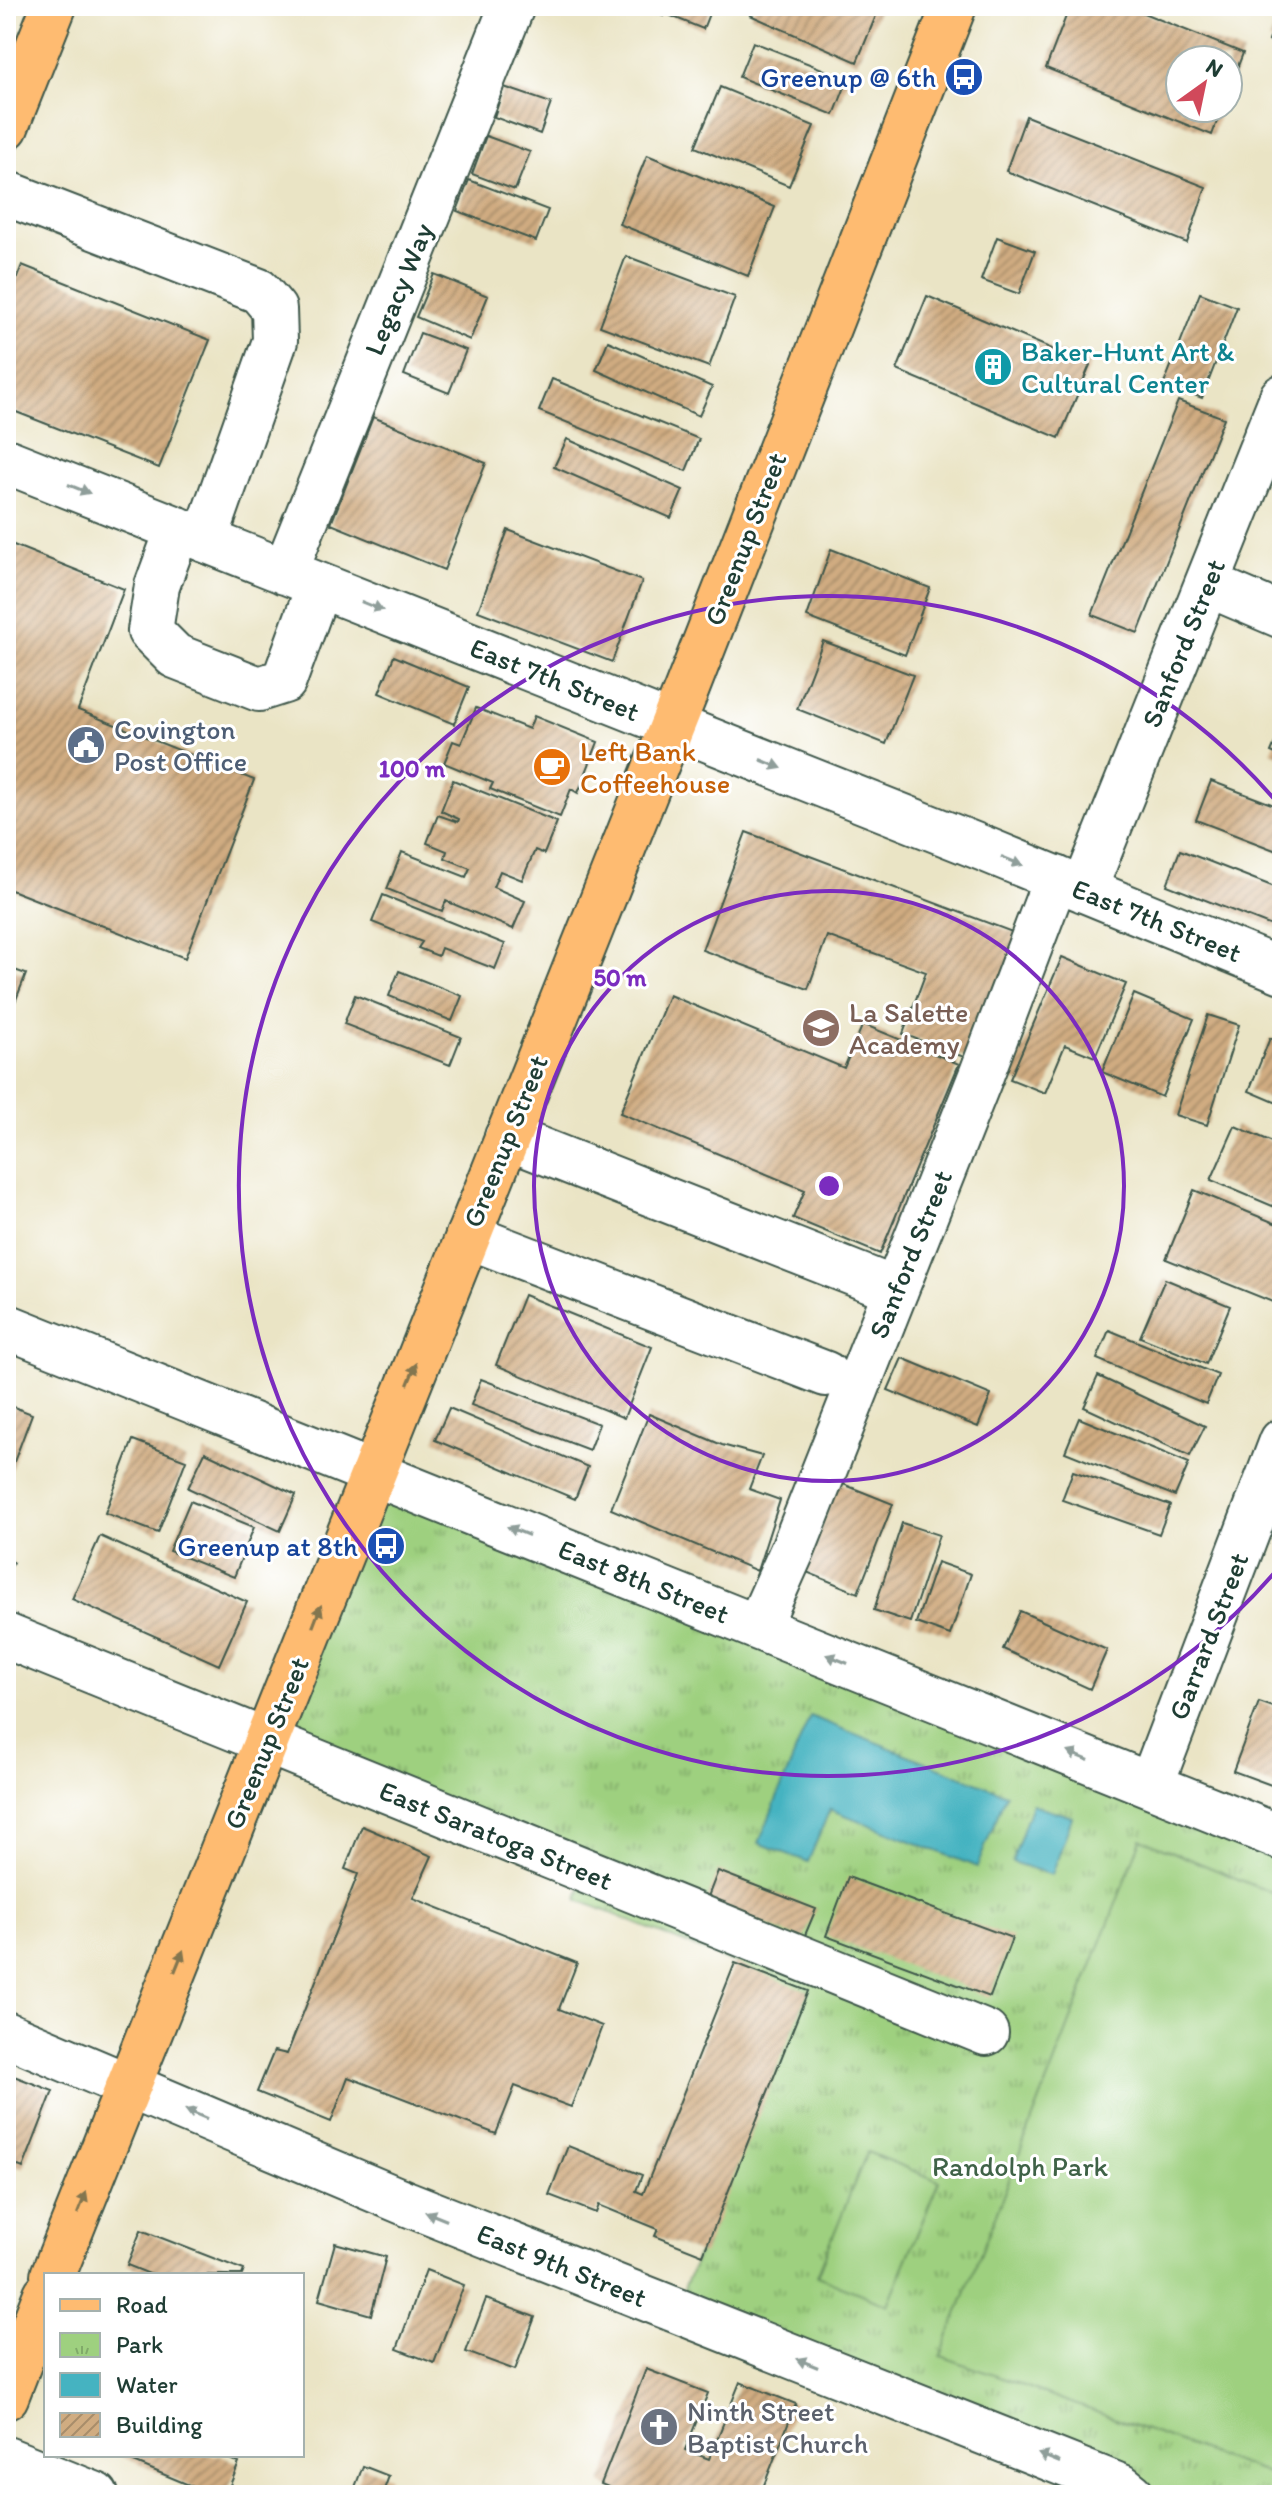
<svg xmlns="http://www.w3.org/2000/svg" width="1288" height="2501" viewBox="0 0 1288 2501" font-family="Itim,sans-serif">
  <style>
    .park { fill: url(#park-tufts); stroke: #5e865a; stroke-width: 2 }
    .garden { fill: #9ed07f; stroke: #5e865a; stroke-width: 2 }
    .water { fill: #45b3c1; stroke: #32787a; stroke-width: 2 }
    .building { fill: url(#building-hatch) }
    .lines { fill: none; stroke-linecap: round; stroke-linejoin: round }
    .minor-casing { stroke: #3d564a; stroke-width: 48 }
    .major-casing { stroke: #3d564a; stroke-width: 48 }
    .minor { stroke: #fff; stroke-width: 44 }
    .major { stroke: #febb71; stroke-width: 44 }
    .oneway { fill: #8f9e9a }
    .oneway2 { fill: #83764f }
    .ring { fill: none; stroke: #7b2cbf; stroke-width: 4 }
    .labels { text-anchor: middle; stroke-width: 6; stroke-linejoin: round; paint-order: stroke }
    .transit-label { font-size: 28px; fill: #164399; stroke: #fff; text-anchor: end }
    .street-label { font-size: 28px; fill: #1f3d34; stroke: #fff }
    .culture-label { font-size: 28px; fill: #0d838f; stroke: #fff; text-anchor: start }
    .service-label { font-size: 28px; fill: #4e5e75; stroke: #fff; text-anchor: start }
    .food-label { font-size: 28px; fill: #c56008; stroke: #fff; text-anchor: start }
    .education-label { font-size: 28px; fill: #785e54; stroke: #fff; text-anchor: start }
    .park-label { font-size: 28px; fill: #3f6247; stroke: #fff }
    .worship-label { font-size: 28px; fill: #5b616d; stroke: #fff; text-anchor: start }
    .centre { fill: #7b2cbf; stroke: #fff; stroke-width: 4 }
    .ring-label { font-size: 24px; text-anchor: middle; font-weight: bold; fill: #7b2cbf; stroke: #fff; stroke-width: 6; stroke-linejoin: round; paint-order: stroke }
  </style>
  <defs>
    <pattern id="park-tufts" width="24" height="20" patternUnits="userSpaceOnUse" patternTransform="scale(2)"><rect width="24" height="20" fill="#9ed07f"/><path d="M3 7l-1-3M5 7V3M7 7l1-3M15 17l-1-3M17 17v-4M19 17l1-3" fill="none" stroke="#80aa69"/></pattern>
    <pattern id="building-hatch" width="6" height="6" patternUnits="userSpaceOnUse" patternTransform="scale(2)"><rect width="6" height="6" fill="#d0ac81"/><path d="M-1 1l2-2M0 6l6-6M5 7l2-2" fill="none" stroke="#a88d6a"/></pattern>
  </defs>
  <rect width="100%" height="100%" fill="#fff"/>
  <filter id="ink" filterUnits="userSpaceOnUse"><feTurbulence type="fractalNoise" baseFrequency=".0125" numOctaves="2"/><feDisplacementMap in="SourceGraphic" scale="16" xChannelSelector="R" yChannelSelector="G"/><feConvolveMatrix kernelMatrix="1 2 1 2 8 2 1 2 1" color-interpolation-filters="sRGB"/></filter>
  <filter id="wash" filterUnits="userSpaceOnUse"><feTurbulence type="fractalNoise" baseFrequency=".006" numOctaves="4" result="noise"/><feDisplacementMap in="SourceGraphic" scale="32" xChannelSelector="R" yChannelSelector="G"/><feGaussianBlur stdDeviation="1.8" result="paint"/><feColorMatrix in="noise" values="0 0 0 0 0 0 0 0 0 0 0 0 0 0 0 0 0 1.4 0 .05"/><feComposite in="paint" operator="in"/></filter>
  <g filter="url(#wash)">
    <rect width="100%" height="100%" fill="#eae4c5"/>
    <path class="park" d="M372 1473 1282 1838V2495H1132L675 2310 807 1993 578 1900 584 1872 267 1741Z"/>
    <path class="garden" d="M1141 1839 1282 1897V2479L941 2356Z
      M867 2152 939 2181 888 2305 817 2276Z"/>
    <path class="water" d="M810 1716 1006 1794 977 1867 830 1809 808 1862 759 1843Z
      M1032 1804 1072 1817 1052 1875 1012 1862Z"/>
    <g id="blocks">
      <path class="building" d="M635 6H666L663 16Z
        M675 6H712L703 29 671 16Z
        M755 6H880L857 62 750 15Z
        M1070 6H1126L1243 53 1228 92V60H1180V108H1222L1212 135 1046 68Z
        M1281 6H1282V45L1269 41Z
        M753 42 848 79 834 115 739 77Z
        M504 87 551 103 540 134 494 117Z
        M720 87 814 126 789 186 695 147Z
        M1026 116 1206 187 1187 243 1006 171Z
        M486 136 530 152 515 190 472 174Z
        M647 155 775 207 748 276 619 224Z
        M469 180 548 210 536 241 457 211Z
        M997 237 1035 251 1019 294 981 280Z
        M626 256 735 297 709 367 600 326Z
        M22 265 210 340 159 468 6 408V306Z
        M434 274 488 296 470 340 416 317Z
        M1200 293 1237 307 1202 398 1164 384Z
        M927 296 1090 365 1059 438 897 370Z
        M420 333 466 350 449 393 404 375Z
        M608 341 712 387 699 416 596 370Z
        M552 379 699 439 686 471 539 411Z
        M1178 401 1224 418 1138 633 1092 615Z
        M373 417 486 463 444 570 331 524Z
        M567 439 683 490 671 518 554 467Z
        M508 530 642 581 612 662 478 611Z
        M6 542 124 589 78 710 254 780 185 958 6 888Z
        M831 549 930 588 905 655 807 617Z
        M823 641 913 675 886 744 797 709Z
        M394 656 469 687 454 724 379 693Z
        M476 708 529 729 534 716 598 742 578 793 571 789 560 817 490 789 493 783 444 763 453 741 461 744Z
        M1282 726V757L1271 752Z
        M453 780 557 822 544 854 535 850 522 880 500 871 493 887 525 901 513 929 446 901 442 911 387 889 402 852 466 877 470 868 445 858 447 851 427 843 438 815 458 822 459 819 441 811Z
        M1211 781 1282 808V853L1196 820Z
        M746 832 1023 936 977 1062 903 1034 926 972 827 936 808 989 702 950Z
        M1180 850 1282 890V930L1167 885Z
        M383 895 505 944 495 969 441 948 438 956 418 948 422 942 372 922Z
        M1062 957 1126 984 1095 1057 1065 1045 1045 1093 1010 1079Z
        M6 967 26 974 6 1025Z
        M399 971 462 996 452 1021 389 996Z
        M1134 994 1194 1019 1162 1097 1102 1072Z
        M355 995 461 1037 450 1065 344 1024Z
        M669 995 844 1068 863 1024 959 1064 880 1254 793 1218 805 1190 620 1113Z
        M1208 1015 1239 1025 1207 1125 1175 1115Z
        M1270 1038 1282 1043V1105L1249 1091Z
        M1235 1126 1282 1146V1210L1211 1180Z
        M1194 1190 1282 1226V1285L1275 1303 1166 1259Z
        M1165 1279 1230 1306 1206 1364 1140 1337Z
        M524 1295 652 1347 624 1418 496 1365Z
        M1109 1330 1218 1375 1206 1404 1097 1359Z
        M902 1358 991 1395 978 1427 888 1390Z
        M1098 1376 1205 1426 1190 1456 1084 1407Z
        M481 1379 599 1424 589 1450 471 1405Z
        M6 1404 32 1414 6 1483Z
        M449 1408 588 1467 575 1499 435 1440Z
        M649 1414 722 1445 762 1456 749 1489 780 1500 757 1571 611 1509Z
        M1079 1418 1189 1463 1175 1496 1065 1452Z
        M133 1440 186 1460 158 1533 105 1513Z
        M205 1452 296 1495 280 1531 188 1488Z
        M1073 1471 1170 1505 1159 1534 1062 1500Z
        M838 1482 893 1504 858 1593 804 1571Z
        M190 1501 254 1527 234 1577 169 1551Z
        M902 1523 939 1535 910 1622 874 1610Z
        M100 1536 247 1602 219 1665 72 1599Z
        M6 1560 13 1562 6 1580Z
        M937 1562 971 1574 950 1635 916 1623Z
        M1020 1611 1107 1650 1090 1689 1003 1649Z
        M1259 1702 1282 1710V1789L1233 1771Z
        M362 1826 432 1856 413 1898 577 1963 559 2009 602 2026 571 2107 515 2086 496 2134 348 2077 331 2122 257 2092 274 2051 287 2054 358 1874 345 1869Z
        M718 1871 816 1909 803 1940 706 1902Z
        M848 1877 1012 1938 990 1997 826 1936Z
        M735 1963 808 1991 703 2255 655 2236 658 2229 599 2205 596 2213 549 2195 568 2146 642 2175 636 2191 643 2194Z
        M6 2073 53 2091 23 2168 6 2161Z
        M141 2230 244 2270 242 2275H152L127 2265Z
        M335 2243 386 2257 371 2315 319 2300Z
        M426 2270 464 2285 434 2363 397 2349Z
        M486 2299 535 2317 515 2370 466 2352Z
        M646 2369 708 2393 685 2450 709 2459 740 2382 796 2404 760 2495H627L601 2484Z
        M117 2455H220L239 2463 226 2495H213Z
        M363 2466 389 2476 382 2495H352Z"/>
    </g>
  </g>
  <g filter="url(#ink)">
    <use href="#blocks" fill-opacity="0" stroke="#3d564a" stroke-width="2"/>
    <g class="lines">
      <defs>
        <path id="minor" d="M6 193 259 291 274 309 275 341 205 540
          M6 461 987 850 1282 971
          M178 529 157 586 150 631 175 656 259 689 284 681 319 585
          M285 572 512 6
          M1207 584 1282 616
          M1084 890 1282 397
          M507 1137 896 1290
          M468 1236 826 1374
          M6 1326 1282 1838
          M758 1627 793 1549 982 1073 1056 878
          M6 1636 986 2033
          M1151 1785 1282 1441
          M6 2034 408 2204 1122 2487 1132 2495
          M6 2459 96 2495"/>
        <path id="major" d="M6 127 54 6
          M53 2275 686 691 954 6
          M6 2397 46 2294"/>
      </defs>
      <use href="#minor" class="minor-casing"/>
      <use href="#major" class="major-casing"/>
      <use href="#minor" class="minor"/>
      <use href="#major" class="major"/>
    </g>
    <defs><path id="oneway-solid" d="M-6-.8H1V-3.2L6.5 0L1 3.2V.8H-6Z" transform="scale(2)"/></defs>
    <g class="oneway">
      <use href="#oneway-solid" transform="translate(79 489) rotate(22)"/>
      <use href="#oneway-solid" transform="translate(372 606) rotate(22)"/>
      <use href="#oneway-solid" transform="translate(771 764) rotate(22)"/>
      <use href="#oneway-solid" transform="translate(1012 861) rotate(22)"/>
      <use href="#oneway-solid" transform="translate(518 1531) rotate(-158)"/>
      <use href="#oneway-solid" transform="translate(837 1659) rotate(-158)"/>
      <use href="#oneway-solid" transform="translate(1078 1756) rotate(-158)"/>
      <use href="#oneway-solid" transform="translate(196 2114) rotate(-157)"/>
      <use href="#oneway-solid" transform="translate(436 2216) rotate(-158)"/>
      <use href="#oneway-solid" transform="translate(807 2363) rotate(-158)"/>
      <use href="#oneway-solid" transform="translate(1049 2458) rotate(-158)"/>
    </g>
    <g class="oneway2">
      <use href="#oneway-solid" transform="translate(412 1374) rotate(-68)"/>
      <use href="#oneway-solid" transform="translate(317 1616) rotate(-69)"/>
      <use href="#oneway-solid" transform="translate(179 1961) rotate(-68)"/>
      <use href="#oneway-solid" transform="translate(82 2203) rotate(-68)"/>
    </g>
  </g>
  <g class="ring">
    <circle cx="829" cy="1186" r="295"/>
    <path d="M1281 1565A590 590 0 1 1 1281 807"/>
  </g>
  <defs>
    <symbol id="bus-disc" viewBox="-11 -11 22 22"><circle r="9.5" fill="#1a4fb4" stroke="#fff"/><path d="M-5-6H5V4H4V6H2V4H-2V6H-4V4H-5ZM-3.5-4V0h7V-4ZM-3.5 1.2v1.5H-2V1.2ZM2 1.2v1.5H3.5V1.2Z" fill="#fff"/></symbol>
    <symbol id="building-disc" viewBox="-11 -11 22 22"><circle r="9.5" fill="#0f9aa8" stroke="#fff"/><path d="M-4-6H4V6H1V3H-1V6H-4ZM-2.5-4.3h1.7v1.8h-1.7ZM.8-4.3h1.7v1.8H.8ZM-2.5-1h1.7V.8h-1.7ZM.8-1h1.7V.8H.8Z" fill="#fff"/></symbol>
    <symbol id="civic-disc" viewBox="-11 -11 22 22"><circle r="9.5" fill="#5c6f8a" stroke="#fff"/><path d="M-.6-6.5H3V-4.5H.6V-3L4-1V1h2V6H-6V1h2V-1L-.6-3ZM-1.2 2.5V6h2.4V2.5Z" fill="#fff"/></symbol>
    <symbol id="cafe-disc" viewBox="-11 -11 22 22"><circle r="9.5" fill="#e8710a" stroke="#fff"/><path d="M-5.5-4.5H6V0H3Q3 3.5 0 3.5H-2.5Q-5.5 3.5-5.5 0ZM3-3.2v2h1.7v-2ZM-6 4.5H4V6H-6Z" fill="#fff"/></symbol>
    <symbol id="school-disc" viewBox="-11 -11 22 22"><circle r="9.5" fill="#8d6e63" stroke="#fff"/><path d="M0-5L7-2L0 1L-7-2ZM-4 1L0 2.5L4 1V4Q0 6-4 4Z" fill="#fff"/></symbol>
    <symbol id="church-disc" viewBox="-11 -11 22 22"><circle r="9.5" fill="#6b7280" stroke="#fff"/><path d="M-1.2-6h2.4v3.5h3.3v2.4h-3.3V6h-2.4V-.1h-3.3v-2.4h3.3Z" fill="#fff"/></symbol>
  </defs>
  <g fill-rule="evenodd">
    <use href="#bus-disc" x="942" y="55" width="44" height="44"/>
    <use href="#building-disc" x="971" y="345" width="44" height="44"/>
    <use href="#civic-disc" x="64" y="723" width="44" height="44"/>
    <use href="#cafe-disc" x="530" y="745" width="44" height="44"/>
    <use href="#school-disc" x="799" y="1006" width="44" height="44"/>
    <use href="#bus-disc" x="364" y="1524" width="44" height="44"/>
    <use href="#church-disc" x="637" y="2405" width="44" height="44"/>
  </g>
  <g class="labels">
    <g class="transit-label">
      <text x="936" y="87">Greenup @ 6th</text>
      <text x="358" y="1556">Greenup at 8th</text>
    </g>
    <g class="street-label">
      <text transform="translate(398 289) rotate(-68)" y="10">Legacy Way</text>
      <text transform="translate(745 539) rotate(-69)" y="10">Greenup Street</text>
      <text transform="translate(1183 643) rotate(-68)" y="10">Sanford Street</text>
      <text transform="translate(555 679) rotate(22)" y="10">East 7th Street</text>
      <text transform="translate(1157 920) rotate(22)" y="10">East 7th Street</text>
      <text transform="translate(505 1141) rotate(-68)" y="10">Greenup Street</text>
      <text transform="translate(910 1254) rotate(-68)" y="10">Sanford Street</text>
      <text transform="translate(644 1581) rotate(22)" y="10">East 8th Street</text>
      <text transform="translate(1208 1636) rotate(-69)" y="10">Garrard Street</text>
      <text transform="translate(266 1743) rotate(-68)" y="10">Greenup Street</text>
      <text transform="translate(496 1835) rotate(22)" y="10">East Saratoga Street</text>
      <text transform="translate(562 2265) rotate(22)" y="10">East 9th Street</text>
    </g>
    <g class="culture-label">
      <text x="1021" y="361">Baker-Hunt Art &amp;<tspan x="1021" dy="32">Cultural Center</tspan></text>
    </g>
    <g class="service-label">
      <text x="114" y="739">Covington<tspan x="114" dy="32">Post Office</tspan></text>
    </g>
    <g class="food-label">
      <text x="580" y="761">Left Bank<tspan x="580" dy="32">Coffeehouse</tspan></text>
    </g>
    <g class="education-label">
      <text x="849" y="1022">La Salette<tspan x="849" dy="32">Academy</tspan></text>
    </g>
    <g class="park-label">
      <text x="1020" y="2176">Randolph Park</text>
    </g>
    <g class="worship-label">
      <text x="687" y="2421">Ninth Street<tspan x="687" dy="32">Baptist Church</tspan></text>
    </g>
  </g>
  <circle cx="829" cy="1186" r="12" class="centre"/>
  <g class="ring-label">
    <text x="412" y="777">100 m</text>
    <text x="620" y="986">50 m</text>
  </g>
  <rect width="1288" height="2501" fill="none" stroke="#fff" stroke-width="32"/>
  <rect x="44" y="2273" width="260" height="184" fill="#ffffff" stroke="#a5b1ae" stroke-width="2"/>
  <rect x="60" y="2299" width="40" height="12" fill="#febb71" stroke="#a5b1ae" stroke-width="2"/>
  <text x="116" y="2313" font-size="24" fill="#1f3d34">Road</text>
  <rect x="60" y="2333" width="40" height="24" fill="url(#park-tufts)" stroke="#a5b1ae" stroke-width="2"/>
  <text x="116" y="2353" font-size="24" fill="#1f3d34">Park</text>
  <rect x="60" y="2373" width="40" height="24" fill="#45b3c1" stroke="#a5b1ae" stroke-width="2"/>
  <text x="116" y="2393" font-size="24" fill="#1f3d34">Water</text>
  <rect x="60" y="2413" width="40" height="24" fill="url(#building-hatch)" stroke="#a5b1ae" stroke-width="2"/>
  <text x="116" y="2433" font-size="24" fill="#1f3d34">Building</text>
  <g transform="translate(1204 84) rotate(33)"><circle r="38" fill="#ffffff" stroke="#a5b1ae" stroke-width="2"/>
  <path d="M0-6L14 30L0 20L-14 30Z" fill="#d1495b"/>
  <text y="-12" font-size="22" font-weight="bold" text-anchor="middle" fill="#1f3d34">N</text>
  </g>
</svg>
